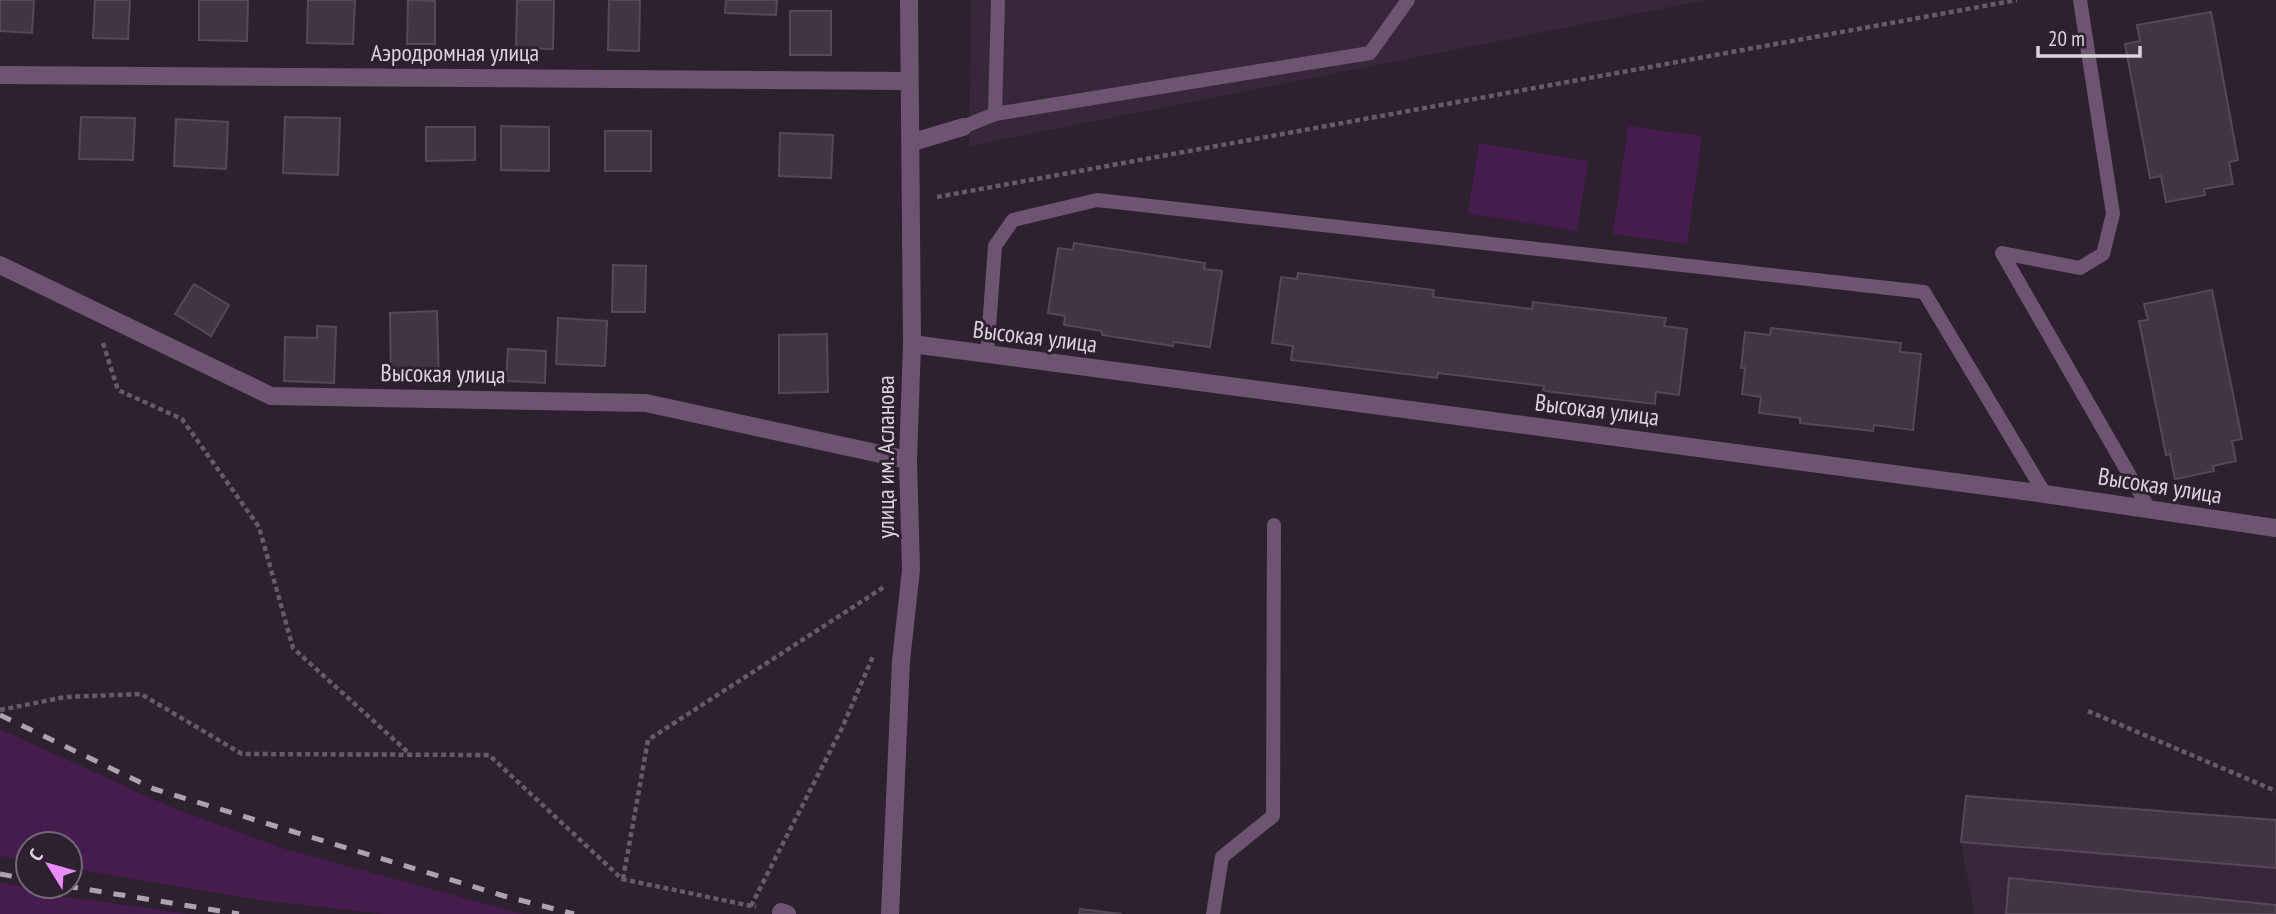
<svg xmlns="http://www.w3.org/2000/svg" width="2276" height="914" viewBox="0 0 2276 914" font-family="'PT Sans Narrow',sans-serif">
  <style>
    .built { fill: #38263b }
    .green { fill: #461b4d }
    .building { fill: #423444; stroke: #564859; stroke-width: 2 }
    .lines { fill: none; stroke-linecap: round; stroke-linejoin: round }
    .path { stroke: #665b68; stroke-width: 4.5; stroke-dasharray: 5 3.5; stroke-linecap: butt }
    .service { stroke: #6d5471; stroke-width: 14 }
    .minor { stroke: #6d5471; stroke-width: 18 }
    .rail { stroke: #ada3af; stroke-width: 5; stroke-dasharray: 12 12; stroke-linecap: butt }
    .labels { text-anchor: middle; stroke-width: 6; stroke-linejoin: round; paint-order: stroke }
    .street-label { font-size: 24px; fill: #dcd3dd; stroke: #2d202f }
  </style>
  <rect width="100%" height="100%" fill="#2d202f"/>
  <path class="built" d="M971 0H1706L969 146Z
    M1966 796 2276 820V914H1974L1961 842Z"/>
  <path class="green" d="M1628 126 1702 136 1687 244 1613 234Z
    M1479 143 1588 161 1577 231 1468 213Z
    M0 729 173 808 285 849 523 914H386L266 901 70 868V844H28V861L0 856Z
    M0 882 61 896 190 914H0Z"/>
  <path class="building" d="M0 0H34L32 33 0 31Z
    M95 0H130L128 39 93 38Z
    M199 0H248L247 41 199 40Z
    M308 0H355L353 44 307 43Z
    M408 0 435 1V44H407Z
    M517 0H554L553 49 516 48Z
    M609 0H640L639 51 608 50Z
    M726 0H777L776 15 725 13Z
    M790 11H831V55H790Z
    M2211 12 2238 160 2229 162 2233 184 2204 189 2205 195 2166 202 2161 176 2150 178 2125 44 2140 41 2137 25Z
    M81 117 135 118 133 160 79 159Z
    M285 117 340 118 338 175 283 173Z
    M176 119 228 122 226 169 174 166Z
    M501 126 549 127V171L501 170Z
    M426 127H475V160L426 161Z
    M605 131H651V171H605Z
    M780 133 833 135 831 178 779 176Z
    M1074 243 1205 263 1204 269 1222 271 1210 347 1174 342 1173 346 1102 335V331L1064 325 1065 316 1048 313 1058 248 1073 250Z
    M613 265 646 266 645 312H612Z
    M1298 273 1434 290 1433 297 1532 309 1533 302 1666 318 1664 326 1687 329 1679 395 1656 392 1655 404 1543 391 1544 386 1438 373 1437 378 1291 360 1293 346 1272 343 1281 277 1297 279Z
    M194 284 229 305 211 336 175 314Z
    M2212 290 2242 439 2232 441 2236 461 2213 466 2214 471 2175 479 2170 454 2166 455 2139 321 2148 320 2144 304Z
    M437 311 439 382H391L390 313Z
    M558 318 607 321 605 366 556 364Z
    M317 326 336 327 334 383 284 381 285 337 317 338Z
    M1771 328 1901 343 1900 352 1921 354 1913 430 1874 425 1873 431 1800 423V418L1759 413 1761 397 1742 394 1745 368H1741L1745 332 1770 335Z
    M827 334 828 392 779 393V335Z
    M508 349 546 351 545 383 506 381Z
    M1966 796 2276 820V868L1961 842Z
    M2009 878 2276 905V914H2006Z
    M1080 909 1122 914H1079Z"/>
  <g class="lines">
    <path class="path" d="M937 197 2017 0
      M103 343 118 390 182 419 259 527 293 648 411 755
      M0 710 65 697 141 694 242 754 489 755 622 879 756 907
      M2088 711 2276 791
      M623 879 648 740 884 587
      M751 906 842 728 874 654"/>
    <path class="service" d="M2080 0 2113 214 2103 254 2080 268 2002 253 2149 509
      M995 114 998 0
      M963 127 995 114 1370 53 1408 0
      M987 355 995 246 1013 220 1097 200 1924 292 2045 494
      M1213 914 1222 857 1273 816 1274 525"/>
    <path class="minor" d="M0 75 909 81
      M910 143 963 127
      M0 265 271 396 646 403 908 460
      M912 344 2045 494 2276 528
      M781 912 787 914
      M890 914 901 661 911 570 908 460 912 344 909 0"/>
    <path class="rail" d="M0 715 154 789 504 896 574 914
      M0 874 28 879
      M66 886 239 914"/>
  </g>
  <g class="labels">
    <g class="street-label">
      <text x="455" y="61">Аэродромная улица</text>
      <text transform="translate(1035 337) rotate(7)" y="8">Высокая улица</text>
      <text transform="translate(443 374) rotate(1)" y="8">Высокая улица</text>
      <text transform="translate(1597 410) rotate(7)" y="8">Высокая улица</text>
      <text transform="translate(886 457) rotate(-90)" y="8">улица им. Асланова</text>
      <text transform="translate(2160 486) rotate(9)" y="8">Высокая улица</text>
    </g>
  </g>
  <g transform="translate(49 865) rotate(307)"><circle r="33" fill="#2d202f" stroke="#736875" stroke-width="2"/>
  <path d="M0-5L12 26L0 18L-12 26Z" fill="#ec8cfb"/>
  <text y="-10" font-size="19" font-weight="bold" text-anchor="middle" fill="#dcd3dd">С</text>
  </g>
  <path d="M2038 46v10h102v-10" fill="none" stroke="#dcd3dd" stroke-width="3.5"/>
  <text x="2048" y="46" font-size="21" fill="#dcd3dd" stroke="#2d202f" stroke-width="5" paint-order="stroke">20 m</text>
</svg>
